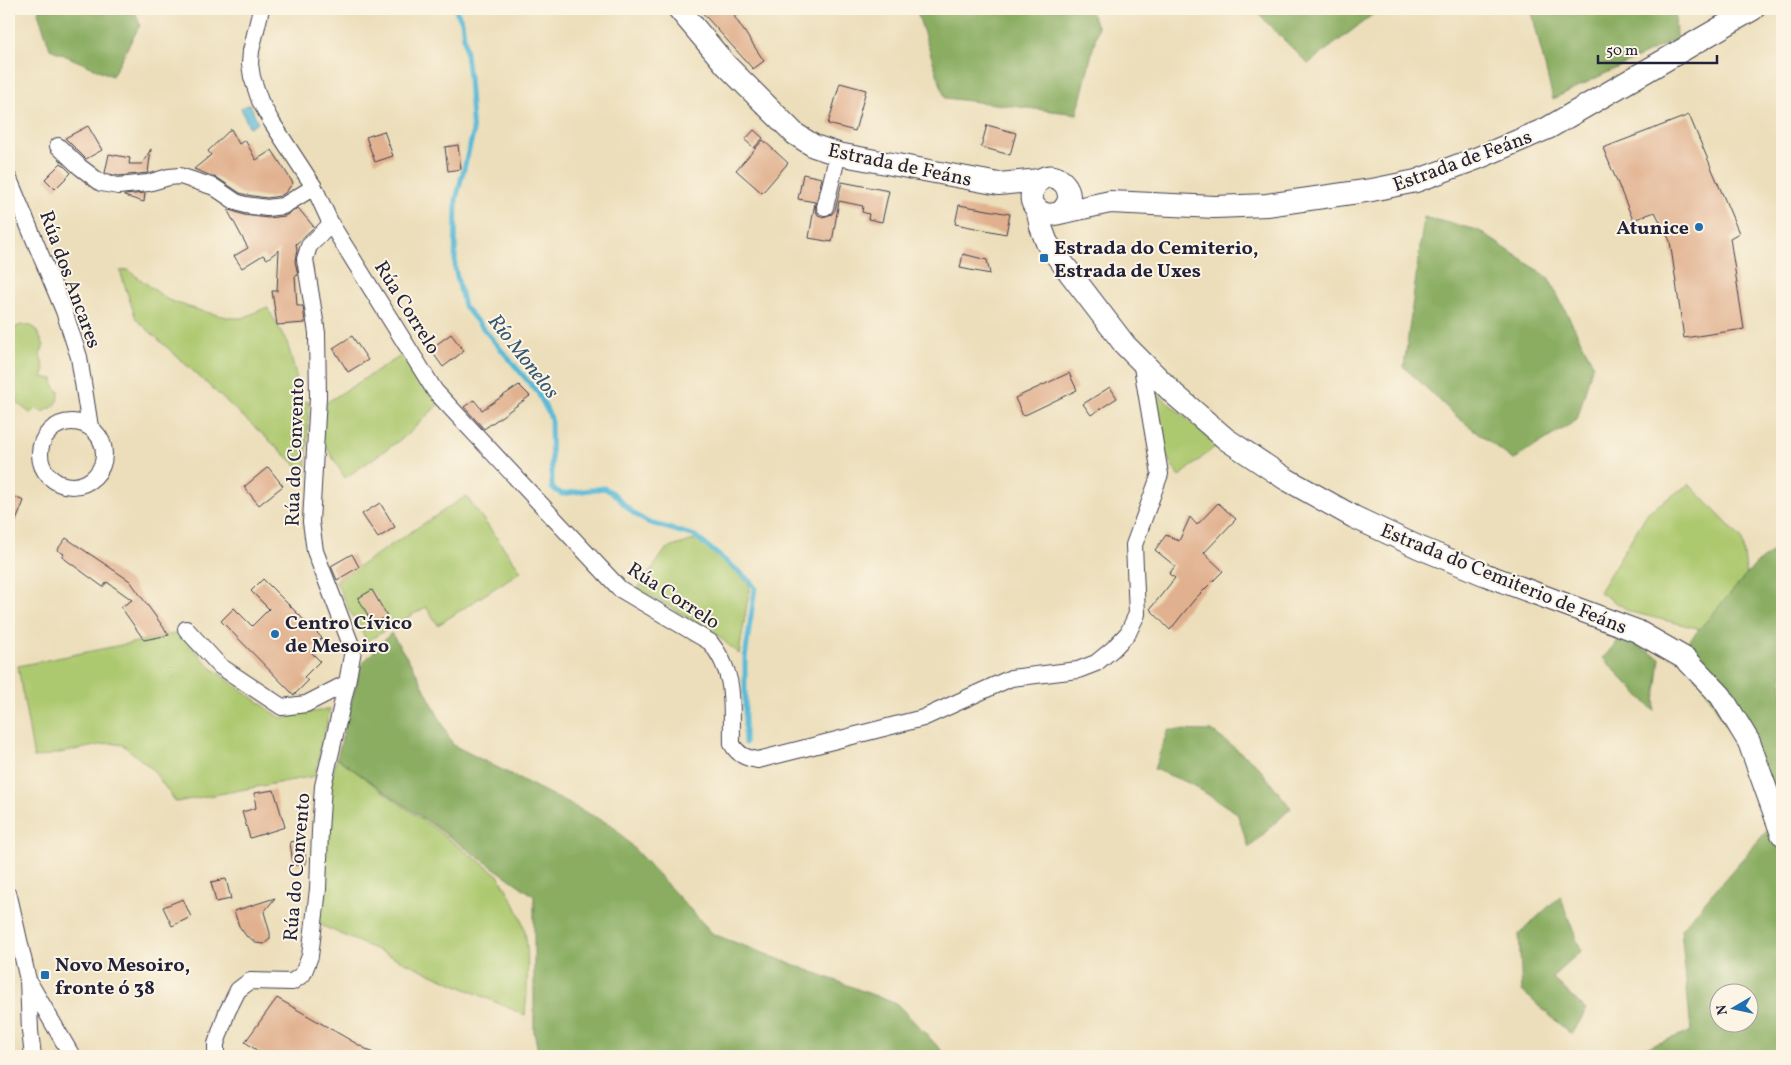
<svg xmlns="http://www.w3.org/2000/svg" width="1791" height="1065" viewBox="0 0 1791 1065" font-family="Vollkorn,serif">
  <style>
    .green { fill: #adc970; stroke: #687656 }
    .forest { fill: #8aad62; stroke: #56684e; fill-rule: evenodd }
    .water { fill: #59bad7; stroke: #3e6e89 }
    .lines { fill: none; stroke-linecap: round; stroke-linejoin: round }
    .stream { stroke: #59bad7; stroke-width: 5 }
    .building { fill: #e1b18f }
    .street-casing { stroke: #403e4e; stroke-width: 18 }
    .secondary-casing { stroke: #403e4e; stroke-width: 24 }
    .street { stroke: #fff; stroke-width: 16 }
    .secondary { stroke: #fff; stroke-width: 22 }
    .poi-dot { fill: #1f6fb2; stroke: #fcf5e5; stroke-width: 2 }
    .labels { text-anchor: middle; stroke-width: 4; stroke-linejoin: round; paint-order: stroke }
    .street-label { font-size: 20px; fill: #22223b; stroke: #fcf5e5 }
    .poi-label { font-size: 20px; font-weight: bold; fill: #22223b; stroke: #fcf5e5; text-anchor: start }
    .water-label { font-size: 21px; font-style: italic; fill: #355772; stroke: #fcf5e5 }
  </style>
  <rect width="100%" height="100%" fill="#fcf5e5"/>
  <filter id="ink" filterUnits="userSpaceOnUse"><feTurbulence type="fractalNoise" baseFrequency=".02" numOctaves="2"/><feDisplacementMap in="SourceGraphic" scale="10" xChannelSelector="R" yChannelSelector="G"/><feConvolveMatrix kernelMatrix="1 2 1 2 8 2 1 2 1" color-interpolation-filters="sRGB"/></filter>
  <filter id="wash" filterUnits="userSpaceOnUse"><feTurbulence type="fractalNoise" baseFrequency=".0096" numOctaves="4" result="noise"/><feDisplacementMap in="SourceGraphic" scale="20" xChannelSelector="R" yChannelSelector="G"/><feGaussianBlur stdDeviation="1.12" result="paint"/><feColorMatrix in="noise" values="0 0 0 0 0 0 0 0 0 0 0 0 0 0 0 0 0 1.4 0 .05"/><feComposite in="paint" operator="in"/></filter>
  <g filter="url(#wash)">
    <rect width="100%" height="100%" fill="#ecdeba"/>
    <path class="green" d="M128 270 168 300 201 311 231 318H243L267 307 287 342 296 375 298 401 309 402 306 474 136 319 120 271Z
      M21 325H28L35 328 44 345 40 355 45 371 42 377 53 379 54 387 59 391C59 406 54 407 42 412L36 408 30 413 9 397V342L16 327Z
      M404 354 440 403 407 435 345 478 322 440 324 404Z
      M1152 389 1217 445 1179 477 1162 449Z
      M1689 484 1742 539 1748 586 1730 636 1631 612 1599 592 1648 512Z
      M466 496 521 571 438 625 426 607 367 641 349 610 336 581Z
      M700 538 750 585 739 654 716 634 638 589 666 549Z
      M180 633 210 667 281 718 330 709 315 776 176 802 152 769 123 745 110 743 34 758 18 666Z
      M337 758 498 875C507 890 516 905 522 921 531 946 527 989 525 1015L318 924 328 792Z"/>
    <path class="forest" d="M39 9H134L140 25 112 76 50 49 38 12Z
      M916 9H1089L1098 28 1077 114 945 98Z
      M1253 9H1380L1308 64Z
      M1531 9H1675L1676 39 1553 99Z
      M1424 217 1478 230 1548 277 1593 364 1577 420 1513 460 1456 416 1404 367Z
      M1782 544V1056H1624L1691 1031 1681 929 1779 817 1682 649 1755 565ZM1718 992H1748V1022H1718Z
      M391 633 415 670 453 745 613 826 713 934 897 1004 947 1056H539L534 1031V896L337 758 361 665Z
      M1621 637 1660 658 1654 711 1603 658Z
      M1168 730 1212 731 1256 764 1291 808 1249 848 1237 813 1191 784 1154 769Z
      M1560 896 1581 951 1552 977 1586 1010 1572 1035 1522 991 1519 934Z"/>
    <path class="water" d="M250 104 258 123 249 127 241 108Z"/>
    <g class="lines">
      <path class="stream" d="M455 9 462 21 469 78 473 134 456 199 455 268 464 306 538 393 551 418 552 488 562 494 604 488 613 493 633 513 647 522 695 536 750 581 755 588 745 658V743"/>
    </g>
    <g id="blocks">
      <path class="building" d="M699 9H741L734 16 764 61 753 69Z
        M840 83 866 90 855 131 828 124Z
        M1689 115 1739 233 1730 238 1744 329 1684 338 1670 241 1655 212 1633 220 1603 148Z
        M987 125 1016 133 1010 155 981 147Z
        M88 126 102 150 86 159 65 138Z
        M231 129 239 144 245 140 256 160 272 150 293 183 285 193 280 196 267 198 247 195 240 193 219 179 194 169 211 155 208 151Z
        M754 130 763 138 754 148 745 140Z
        M384 131 393 156 375 162 366 137Z
        M763 140 788 163 762 193 736 170Z
        M458 145 461 169 448 171 445 147Z
        M151 149 148 173 118 176 105 173 109 154 130 158 129 164H142Z
        M61 163 71 173 55 189 45 179Z
        M803 174 822 178 815 209 818 215 823 217 832 214 835 210 842 182 889 191 882 222 868 219 869 214 862 212 863 206 839 201 832 242 809 238 815 202 798 199Z
        M145 193 144 202 124 196V195Z
        M959 205 1010 214 1006 234 955 224Z
        M298 208 314 227 296 244 297 250 295 261 298 275 295 276 297 306H303L305 323 277 325 272 291H277L279 250 267 259 263 255 242 268 234 256 248 248 228 211 230 210 244 215 268 218 285 216Z
        M963 254 987 260 990 274 960 268Z
        M451 334 464 351 443 367 430 349Z
        M352 336 368 360 348 372 333 348Z
        M1069 373 1077 390 1023 416 1015 398Z
        M519 385 530 396 484 429 464 407 474 400 482 410Z
        M1110 387 1117 398 1091 415 1083 404Z
        M268 467 283 486 259 505 244 487Z
        M9 495 24 501 9 538Z
        M380 503 395 527 378 538 362 514Z
        M1218 503 1236 519 1204 553 1223 571 1194 600 1170 630 1150 609 1175 578 1169 574 1175 566 1155 550 1166 535 1179 541 1190 517 1197 525Z
        M66 538 130 581 169 635 144 640 121 607 132 600 107 582 103 587 62 557 64 554 57 550Z
        M352 554 359 567 337 580 331 566Z
        M263 579 322 638 310 651 320 661 304 677 308 681 294 695 221 621 234 608 252 626 269 609 251 591Z
        M372 590 387 616 373 624 358 598Z
        M274 790 285 827 250 838 242 812 256 808 254 793Z
        M304 840 306 864 293 865 290 842Z
        M226 879 231 899 216 902 211 882Z
        M275 898 264 912 270 933V939L264 944 256 943 249 937H247L239 926 234 911Z
        M183 899 191 917 172 926 163 907Z
        M277 998 378 1056H265L245 1042Z"/>
    </g>
  </g>
  <g filter="url(#ink)">
    <use href="#blocks" fill-opacity="0" stroke="#403e4e" stroke-width="1"/>
    <g class="lines">
      <defs>
        <path id="street" d="M261 9 251 51 250 64 252 77 260 101 271 121 314 187 331 224 435 391 620 589 710 642C737 675 731 703 732 744 738 755 746 758 758 760L923 718 1011 678 1078 670 1096 663 1113 649 1128 633 1137 614 1134 545 1160 474 1141 361
          M58 146 80 167 101 183 118 186 148 183 169 177 180 176 214 187 236 202 245 205 267 208 283 206 314 187
          M9 179 64 311 79 357 90 427
          M825 207 838 154
          M40 454a32 32 0 1 1 64 0a32 32 0 1 1-64 0Z
          M186 629 220 666 282 707 306 704 347 683
          M9 896 28 980 30 1031 33 1056
          M29 982 72 1056
          M216 1056V1044L227 1012 238 990 250 981 292 982 303 974 310 956 318 889 320 831 323 786 347 683 353 650 315 551 311 522 318 397 317 333 305 259 309 246 331 224"/>
        <path id="secondary" d="M679 9 726 65 795 134 814 146 838 154 999 184 1040 180
          M1037 209 1041 227 1047 243 1125 345 1174 394 1226 439 1286 479 1354 517 1418 547 1486 575 1637 631 1686 659 1721 696 1749 742 1782 834
          M1061 212C1067 206 1071 200 1068 191 1067 186 1063 182 1059 179 1034 166 1017 210 1050 215L1110 202 1215 207 1267 205 1372 190 1416 181 1478 158 1548 128 1753 9"/>
      </defs>
      <use href="#street" class="street-casing"/>
      <use href="#secondary" class="secondary-casing"/>
      <use href="#street" class="street"/>
      <use href="#secondary" class="secondary"/>
    </g>
  </g>
  <g class="poi-dot">
    <circle cx="1699" cy="227" r="5"/>
    <rect x="1039" y="253" width="10" height="10" rx="2.5"/>
    <circle cx="275" cy="634" r="5"/>
    <rect x="40" y="970" width="10" height="10" rx="2.5"/>
  </g>
  <g class="labels">
    <g class="street-label">
      <text transform="translate(1462 160) rotate(-20)" y="7">Estrada de Feáns</text>
      <text transform="translate(900 164) rotate(12)" y="7">Estrada de Feáns</text>
      <text transform="translate(71 279) rotate(70)" y="7">Rúa dos Ancares</text>
      <text transform="translate(408 307) rotate(58)" y="7">Rúa Correlo</text>
      <text transform="translate(294 452) rotate(-88)" y="7">Rúa do Convento</text>
      <text transform="translate(1504 578) rotate(22)" y="7">Estrada do Cemiterio de Feáns</text>
      <text transform="translate(674 595) rotate(33)" y="7">Rúa Correlo</text>
      <text transform="translate(296 867) rotate(-85)" y="7">Rúa do Convento</text>
    </g>
    <g class="poi-label">
      <text x="1689" y="234" text-anchor="end">Atunice</text>
      <text x="1054" y="254">Estrada do Cemiterio,<tspan x="1054" dy="23">Estrada de Uxes</tspan></text>
      <text x="285" y="629">Centro Cívico<tspan x="285" dy="23">de Mesoiro</tspan></text>
      <text x="55" y="971">Novo Mesoiro,<tspan x="55" dy="23">fronte ó 38</tspan></text>
    </g>
    <g class="water-label">
      <text transform="translate(524 356) rotate(52)" y="7">Río Monelos</text>
    </g>
  </g>
  <rect width="1791" height="1065" fill="none" stroke="#fcf5e5" stroke-width="30"/>
  <g transform="translate(1734 1008) rotate(261)"><circle r="24" fill="#fcf5e5" stroke="#a5a1a1"/>
  <path d="M0-4L9 19L0 12L-9 19Z" fill="#1f6fb2"/>
  <text y="-8" font-size="14" font-weight="bold" text-anchor="middle" fill="#22223b">N</text>
  </g>
  <path d="M1598 55v8h119v-8" fill="none" stroke="#22223b" stroke-width="2.5"/>
  <text x="1606" y="55" font-size="15" fill="#22223b" stroke="#fcf5e5" stroke-width="4" paint-order="stroke">50 m</text>
</svg>
